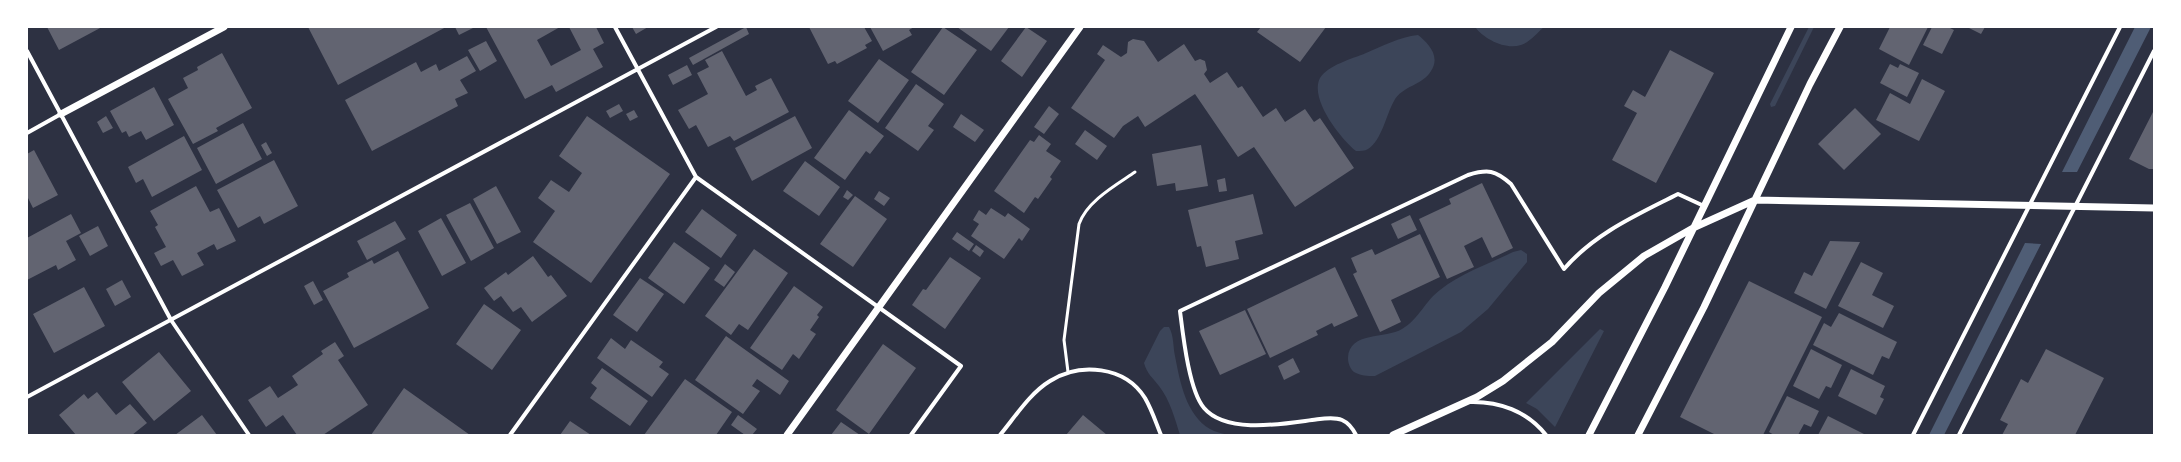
<svg xmlns="http://www.w3.org/2000/svg" width="2181" height="462" viewBox="0 0 2181 462" font-family="'Exo 2',sans-serif">
  <style>
    .green { fill: #3c4559 }
    .water { fill: #4f5d75 }
    .building { fill: #626471 }
    .lines { fill: none; stroke-linecap: round; stroke-linejoin: round }
    .service { stroke: #fff; stroke-width: 3 }
    .minor { stroke: #fff; stroke-width: 4 }
    .tertiary { stroke: #fff; stroke-width: 7 }
  </style>
  <rect width="100%" height="100%" fill="#2d3142"/>
  <path class="green" d="M1475 27H1544C1537 33 1530 42 1521 45 1505 50 1484 39 1475 27Z
    M1809 27H1814L1775 106 1771 107 1770 104Z
    M1418 35C1428 43 1441 56 1431 71 1423 85 1402 86 1394 101 1386 115 1382 140 1368 149 1365 151 1360 151 1356 151 1341 139 1309 99 1320 78 1328 65 1352 59 1366 53 1383 46 1399 37 1418 35Z
    M1521 250 1527 254V262L1522 268 1488 309 1461 332 1375 376C1367 376 1361 376 1354 372 1350 369 1348 363 1348 358 1349 331 1386 339 1402 329 1419 319 1425 301 1440 290 1461 273 1489 264 1513 252Z
    M1164 327H1169C1174 336 1173 347 1175 356 1180 382 1186 415 1210 429 1215 432 1222 433 1228 435H1180C1175 419 1170 400 1159 386 1153 378 1147 374 1144 363L1160 331Z
    M1600 329 1604 331 1555 427 1537 409 1526 403Z"/>
  <path class="water" d="M2135 27H2151L2077 172H2062Z
    M2025 243 2041 244 1944 435H1929Z"/>
  <path class="building" d="M47 27H102L59 50Z
    M308 27H446L338 85Z
    M455 27H475L459 35Z
    M486 27H560L537 40 551 66 581 50 569 27H596L604 43 593 49 603 67 556 92 552 85 525 99Z
    M632 27H648L636 34Z
    M746 27 749 34 693 65 689 58Z
    M809 27H864L872 41 865 45 867 48 837 64 835 61 828 64Z
    M870 27H914L909 30 912 35 883 51Z
    M943 27 977 50 944 95 911 72Z
    M957 27H1009L991 51Z
    M1026 27 1047 41 1022 77 1001 61Z
    M1261 27H1326L1300 62 1257 32Z
    M1890 27H1928L1909 65 1879 49Z
    M1932 27H1948L1954 30 1942 54 1923 45Z
    M1967 27H1985L1981 34Z
    M1133 39 1144 41 1158 62 1184 44 1195 61 1200 59 1205 61 1207 70 1204 74 1210 83 1227 72 1238 88 1242 86 1263 117 1276 108 1285 122 1305 109 1314 122 1320 118 1354 168 1295 207 1254 147 1238 157 1195 94 1145 127 1138 116 1123 126 1114 138 1071 108 1105 60 1097 54 1103 45 1121 57 1127 53 1128 42Z
    M486 41 497 61 480 71 468 50Z
    M1670 50 1714 73 1656 183 1612 160 1637 113 1624 106 1633 90 1645 97Z
    M722 51 746 96 757 90 755 86 771 78 789 112 734 141 730 136 708 147 696 125 689 129 678 110 708 94 697 73 709 67 705 60Z
    M222 53 252 108 216 128 218 131 193 144 168 99 188 88 183 78 198 70 197 67Z
    M467 56 476 71 460 80 468 93 455 99 458 106 372 151 345 100 416 62 421 72 436 64 439 71Z
    M879 59 909 80 878 123 848 101Z
    M1890 64 1898 68 1900 64 1919 73 1907 97 1880 83Z
    M687 65 692 75 673 85 668 75Z
    M1922 79 1945 91 1919 141 1876 120 1890 93 1910 104Z
    M916 84 944 104 928 126 934 130 918 151 885 128Z
    M154 87 174 125 146 140 141 131 129 137 126 131 122 133 110 111Z
    M619 104 623 111 610 118 606 111Z
    M1049 106 1059 114 1044 134 1034 127Z
    M1855 108 1881 134 1844 170 1818 144Z
    M634 110 638 117 630 121 626 114Z
    M849 110 884 136 870 154 866 151 845 180 814 158Z
    M2154 110V169H2149L2129 159Z
    M961 114 984 130 975 142 953 127Z
    M106 116 113 128 103 133 97 122Z
    M587 116 670 174 591 283 533 242 555 211 538 198 551 180 569 192 582 173 559 156Z
    M795 116 812 148 752 181 735 148Z
    M243 123 262 159 216 184 197 148Z
    M1085 130 1107 146 1097 160 1075 144Z
    M1039 135 1051 144 1046 151 1061 161 1050 177 1052 179 1038 199 1035 197 1024 213 994 191 1030 140 1034 142Z
    M184 136 202 170 152 197 143 179 136 183 128 167Z
    M266 142 272 153 267 156 261 145Z
    M1201 145 1208 186 1176 191 1175 183 1157 186 1152 154Z
    M34 150 58 195 33 208 27 196V154Z
    M274 160 298 206 264 224 260 216 238 228 217 190Z
    M805 161 840 187 819 216 783 191Z
    M1225 178 1227 191 1219 192 1217 180Z
    M1482 183 1513 248 1492 258 1482 237 1464 246 1474 267 1447 279 1419 219 1451 204 1449 199Z
    M196 186 210 212 219 208 236 241 217 250 214 244 197 253 204 265 182 276 173 260 161 266 154 253 166 247 155 227 158 225 150 211Z
    M496 186 521 232 497 244 473 199Z
    M847 190 853 195 848 200 843 197Z
    M879 191 890 198 884 206 874 199Z
    M1253 194 1263 234 1235 241 1239 259 1206 267 1201 246 1197 247 1188 210Z
    M855 196 887 219 853 267 820 244Z
    M470 203 494 248 471 261 446 215Z
    M991 208 1005 217 1008 213 1030 229 1022 241 1019 238 1004 259 971 236 979 224 973 220 979 210 986 215Z
    M702 209 737 235 721 258 685 232Z
    M71 214 81 233 66 241 76 260 58 270 56 265 27 280V238Z
    M1410 215 1417 230 1398 239 1391 224Z
    M441 218 466 263 442 276 418 231Z
    M395 221 406 239 367 260 357 241Z
    M98 226 108 246 90 256 79 236Z
    M957 232 974 244 969 251 952 239Z
    M1420 234 1440 277 1391 300 1401 322 1380 332 1353 274 1357 272 1351 258 1372 249 1375 255Z
    M1830 241 1860 242 1826 309 1794 293 1804 272 1812 276Z
    M674 242 710 268 684 304 648 278Z
    M976 245 984 251 980 257 972 251Z
    M754 249 788 273 748 330 739 324 731 335 705 316Z
    M398 251 429 308 354 348 323 291 349 277 347 273 372 260 374 264Z
    M533 256 548 277 551 275 567 296 532 322 521 307 513 312 501 296 494 301 484 288 506 272 508 275Z
    M950 257 981 278 945 329 912 305 923 289 926 290Z
    M1861 262 1883 273 1872 295 1894 306 1883 328 1838 306Z
    M725 264 735 272 724 287 714 280Z
    M1335 267 1358 316 1334 327 1332 323 1316 331 1318 335 1270 358 1247 309Z
    M640 278 664 294 637 332 613 315Z
    M122 280 131 297 115 306 106 289Z
    M313 281 323 300 314 305 304 286Z
    M1749 281 1822 317 1763 435H1716L1680 417Z
    M794 286 823 307 817 315 819 317 810 330 816 334 799 359 793 354 782 370 750 348Z
    M84 287 105 326 54 353 33 314Z
    M484 304 521 330 492 370 456 344Z
    M1245 310 1266 354 1220 375 1199 331Z
    M1839 313 1897 342 1889 359 1882 356 1873 375 1813 345 1824 323 1831 327Z
    M726 336 789 381 780 395 757 379 752 386 760 391 743 414 695 380Z
    M611 338 625 349 631 340 663 362 659 367 669 374 652 397 597 358Z
    M335 342 344 356 338 360 368 405 323 435H297L283 415 266 427 248 400 270 386 278 398 298 385 292 376 323 354 321 351Z
    M883 344 916 368 869 434 836 410Z
    M1811 349 1842 365 1831 388 1826 386 1819 399 1793 386Z
    M2046 349 2104 378 2075 435H2002L2008 424 2000 420 2021 379 2028 383Z
    M159 352 191 391 154 421 122 382Z
    M1293 358 1300 372 1284 380 1278 366Z
    M602 368 648 401 630 426 590 398 597 388 591 383Z
    M1851 369 1885 386 1880 397 1884 399 1876 415 1838 396Z
    M685 379 732 412 716 435H644Z
    M404 388 470 435H371Z
    M97 392 116 415 130 404 147 423 132 435H76L59 415 84 394 88 399Z
    M1787 396 1819 411 1811 427 1804 424 1798 435H1774L1769 432Z
    M202 415 217 435H175Z
    M738 415 757 429 752 435H745L731 425Z
    M1083 415 1107 435H1066Z
    M1828 416 1866 435H1818Z
    M570 421 591 435H560Z
    M841 422 860 435H831Z"/>
  <g class="lines">
    <path class="service" d="M1068 372 1064 340 1079 224C1087 201 1116 185 1135 172"/>
    <path class="minor" d="M615 27 696 177 961 366 911 435
      M27 51 171 320 249 435
      M27 133 61 114
      M27 397 716 27
      M1469 402C1499 401 1527 411 1546 435
      M510 435 696 177
      M1000 435C1015 417 1030 393 1050 381 1080 362 1125 366 1145 398 1152 410 1156 423 1161 435
      M1356 435C1353 429 1349 423 1342 420 1333 416 1321 419 1312 420 1282 424 1226 434 1204 408 1189 391 1183 335 1180 311L1468 175C1488 169 1495 170 1511 184L1564 269C1595 233 1637 215 1678 194L1704 206
      M1913 435 2120 27
      M1959 435 2154 51"/>
    <path class="tertiary" d="M61 114 224 27
      M787 435 1080 27
      M1393 435 1477 397 1503 381 1552 342 1599 293 1644 256 1693 228 1755 200 2154 208
      M1589 435 1665 287 1791 27
      M1638 435 1704 307 1810 84 1840 27"/>
  </g>
  <rect width="2181" height="462" fill="none" stroke="#ffffff" stroke-width="56"/>
</svg>
